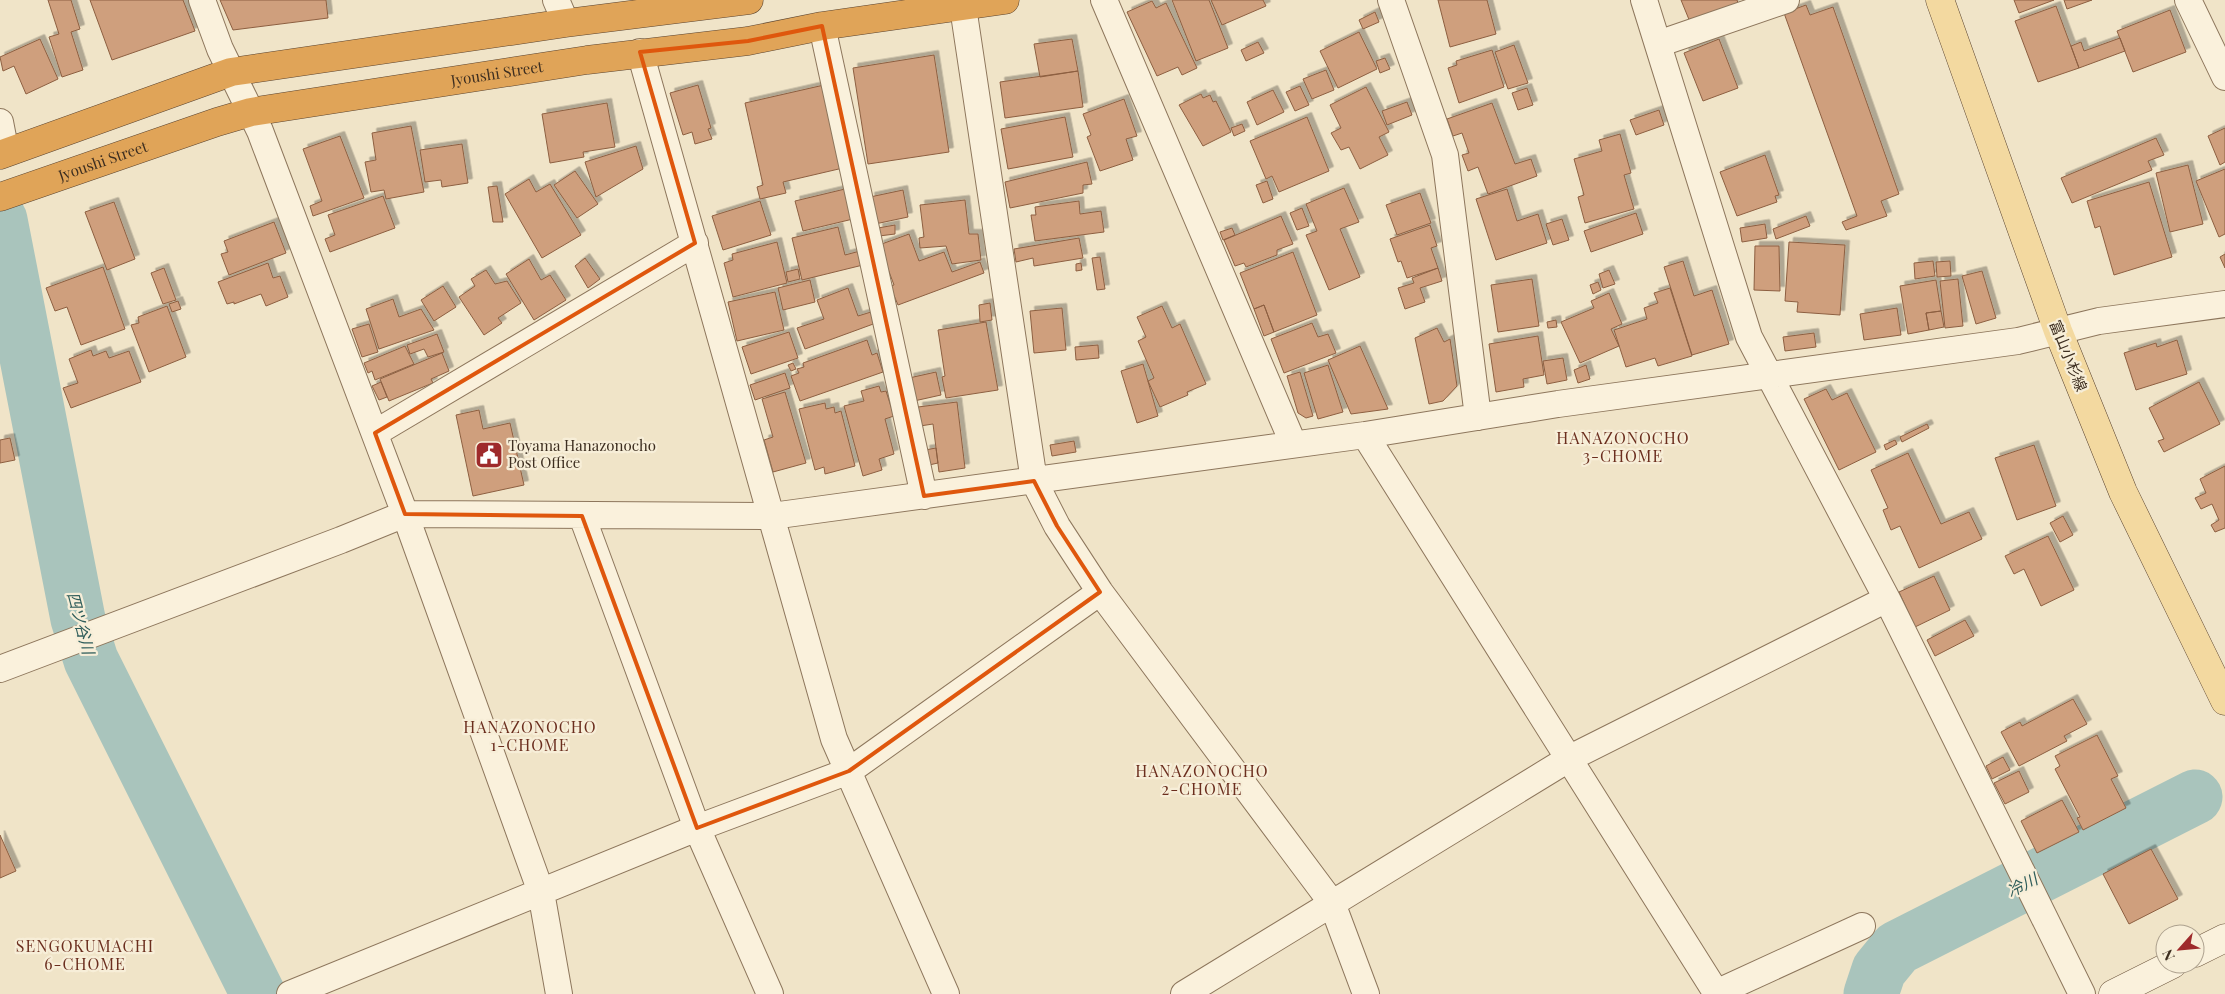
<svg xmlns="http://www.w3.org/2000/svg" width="2225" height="994" viewBox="0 0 2225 994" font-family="'Playfair Display','Noto Sans JP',serif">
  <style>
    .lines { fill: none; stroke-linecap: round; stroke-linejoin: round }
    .river { stroke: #a9c4bc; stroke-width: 55 }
    .building { fill: #cf9f7d; stroke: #8d5f41; filter: url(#shadow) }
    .street-casing { stroke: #8d765c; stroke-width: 28 }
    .secondary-casing { stroke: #6f573f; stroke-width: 29 }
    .primary-casing { stroke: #5b4430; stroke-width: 29 }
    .highway-casing { stroke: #5b4430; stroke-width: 29 }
    .street { stroke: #faf1dc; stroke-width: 26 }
    .secondary { stroke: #faf1dc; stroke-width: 28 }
    .primary { stroke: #f3d9a0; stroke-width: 28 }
    .highway { stroke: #e0a458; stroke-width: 28 }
    .marked { fill: none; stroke: #df570d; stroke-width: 4; stroke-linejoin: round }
    .labels { text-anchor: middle; stroke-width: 4.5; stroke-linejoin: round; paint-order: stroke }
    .street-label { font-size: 15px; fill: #3d2e20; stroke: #f7eed8 }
    .poi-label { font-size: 15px; fill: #3d2e20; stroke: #f7eed8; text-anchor: start }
    .neighbourhood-label { font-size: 16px; letter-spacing: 1px; fill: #6b2e1e; stroke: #f7eed8 }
    .water-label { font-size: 16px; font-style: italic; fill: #2f5d5a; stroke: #f7eed8 }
  </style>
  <defs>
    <filter id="shadow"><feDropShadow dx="4.5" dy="-4.5" stdDeviation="0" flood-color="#0004"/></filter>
  </defs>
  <rect width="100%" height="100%" fill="#f0e4c8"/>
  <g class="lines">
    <path class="river" d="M0 220 78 619 91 660 258 994
      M1871 994 1879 970 1897 948 2195 797"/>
  </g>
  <path class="building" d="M48 0H71L80 29 71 32 83 70 62 77 49 37 59 34Z
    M90 0H183L195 31 112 60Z
    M220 0H326L328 18 233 30Z
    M1172 0H1209L1228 48 1196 61Z
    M1211 0H1263L1266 6 1222 25Z
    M1438 0H1487L1496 34 1450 47Z
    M1681 0H1737L1738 3 1690 22Z
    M2014 0H2054L2019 13Z
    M2064 0H2092L2067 9Z
    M1152 1 1156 8 1166 3 1197 68 1182 75 1178 67 1157 76 1127 12Z
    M1806 5 1810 15 1833 7 1899 194 1881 201 1887 216 1846 230 1842 222 1857 216 1784 13Z
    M2056 6 2079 68 2038 82 2015 21Z
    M2170 10 2186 52 2133 72 2117 31Z
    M1375 12 1379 22 1363 29 1359 20Z
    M1359 32 1377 69 1338 88 1320 51Z
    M2120 38 2125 51 2079 68 2071 46 2081 42 2084 51Z
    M40 39 58 79 26 94 14 66 3 71 0 57Z
    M1072 39 1078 71 1040 77 1034 44Z
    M1719 39 1738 88 1703 101 1684 53Z
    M1258 42 1264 53 1246 61 1241 50Z
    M1514 45 1528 83 1508 89 1495 52Z
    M1492 50 1504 87 1459 103 1448 68 1457 65 1456 61Z
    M934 55 949 152 868 164 853 68Z
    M1385 58 1390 69 1380 73 1376 61Z
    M1326 70 1334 90 1312 99 1303 79Z
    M1078 71 1083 107 1005 118 1000 82Z
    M698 85 711 128 708 129 712 139 695 144 692 132 683 135 670 93Z
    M824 85 843 168 783 182 786 193 760 199 757 187 763 185 745 103Z
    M1300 86 1309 105 1295 111 1286 92Z
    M1366 87 1389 132 1379 137 1388 155 1360 169 1349 147 1341 150 1331 133 1341 128 1330 105Z
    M1527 88 1533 105 1518 110 1512 93Z
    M1273 90 1284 112 1257 125 1247 102Z
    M1201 94 1203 98 1210 95 1213 102 1216 101 1231 132 1203 146 1179 105Z
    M1124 99 1137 136 1126 139 1133 160 1100 171 1087 137 1091 135 1083 114Z
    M1407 102 1412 115 1387 125 1382 111Z
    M607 103 615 147 583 152 584 157 550 163 542 114Z
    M1492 103 1515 164 1531 159 1537 176 1488 194 1478 167 1468 171 1462 155 1469 153 1462 133 1453 136 1447 119Z
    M1659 110 1664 125 1636 135 1630 120Z
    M1065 117 1073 157 1008 169 1001 129Z
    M1307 117 1329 171 1279 192 1272 176 1266 179 1250 141Z
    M1242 124 1245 131 1234 136 1231 128Z
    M411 126 424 192 386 199 384 190 371 192 365 162 376 160 372 133Z
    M2225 128V162L2220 165 2208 136Z
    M1620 134 1631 173 1624 175 1634 209 1585 223 1578 197 1584 195 1574 159 1602 151 1599 140Z
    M340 136 364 198 313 216 310 206 322 201 303 149Z
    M2156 138 2164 155 2148 161 2152 170 2072 203 2061 178Z
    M462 144 468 183 442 187 441 180 425 182 420 150Z
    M636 146 643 169 596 197 585 162Z
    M1765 155 1779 195 1775 196 1777 202 1737 216 1720 172Z
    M1087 162 1092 184 1083 185V193L1010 208 1005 182Z
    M2188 165 2203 224 2170 232 2156 173Z
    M2225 169V234L2219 237 2196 181Z
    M575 171 598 204 577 218 554 185Z
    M529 179 536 192 550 184 581 235 542 258 505 194Z
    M1267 181 1273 199 1263 203 1256 185Z
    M2149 182 2172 257 2114 275 2100 226 2095 228 2087 201Z
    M497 186 503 222H493L488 187Z
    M1344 188 1359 222 1340 229 1360 277 1329 290 1306 235 1317 231 1306 204Z
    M845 189 853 219 803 231 795 201Z
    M1507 189 1517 221 1538 214 1547 243 1496 260 1476 199Z
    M903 190 908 217 875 224 870 197Z
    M1420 193 1431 223 1397 235 1386 205Z
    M383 196 395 228 330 252 325 239 335 235 328 215Z
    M965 200 969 234H978L981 260 952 264 946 246 920 248 919 238 924 237 920 205Z
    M760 201 771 235 723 250 712 216Z
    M1079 201 1080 214 1101 211 1104 232 1035 241 1031 215H1036L1035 207Z
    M114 202 135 259 107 270 85 212Z
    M1302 208 1309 226 1297 230 1290 213Z
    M1636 213 1643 234 1591 252 1584 231Z
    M1281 216 1293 244 1277 250V255L1246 267 1244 263 1235 266 1224 240Z
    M1806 216 1810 226 1776 239 1773 229Z
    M1562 219 1569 240 1553 245 1546 224Z
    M274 222 286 253 229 275 221 254 228 252 224 241Z
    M1765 224 1767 238 1742 242 1740 228Z
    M895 225V234L879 236 878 228Z
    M1430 225 1437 246 1431 248 1438 268 1407 278 1401 261 1398 262 1390 239Z
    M838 227 845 255 860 251 863 265 802 280 792 238Z
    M1232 228 1235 235 1223 240 1220 232Z
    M909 234 919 261 944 252 952 272 980 262 984 273 898 305 890 286 894 285 879 245Z
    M1079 238 1083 258 1034 266 1033 258 1016 262 1014 249Z
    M777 242 787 283 733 297 724 263 733 260 732 254Z
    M1789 242 1845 245 1840 315 1797 312 1798 302 1785 301Z
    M1755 246H1779L1780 291 1754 290Z
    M1293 252 1317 315 1274 332 1264 305 1254 309 1240 273Z
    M2225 254V268L2220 257Z
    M1100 257 1105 289 1097 290 1092 258Z
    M585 258 600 279 588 288 575 266Z
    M529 259 541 280 550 275 566 300 534 320 506 274Z
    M1683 261 1694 296 1712 290 1729 344 1692 355 1664 267Z
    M1933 261 1935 276 1915 279 1914 263Z
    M1950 261 1951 276 1937 277 1936 262Z
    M268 263 273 278 280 276 288 297 266 306 261 294 234 304V302L227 304 218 282Z
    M1081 263 1082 270 1076 271V264Z
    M103 267 125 329 81 345 67 307 55 311 46 288Z
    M164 268 176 300 163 304 151 273Z
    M1438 268 1442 281 1420 288 1425 302 1405 309 1398 288 1414 283 1412 278Z
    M798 269 800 279 788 282 786 272Z
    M486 270 495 284 507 281 521 303 498 318 502 323 484 335 459 297 475 286 471 279Z
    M1609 270 1615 284 1603 288 1599 274Z
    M1982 271 1996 318 1976 324 1962 276Z
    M1532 279 1539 326 1498 332 1491 285Z
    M1958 279 1963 326 1945 328 1940 281Z
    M810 280 815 302 783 310 778 288Z
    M1936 280 1941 311 1926 313 1929 330 1908 334 1900 286Z
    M1598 282 1601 290 1593 294 1590 285Z
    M443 286 456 307 434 321 421 300Z
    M848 288 858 316 871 312 876 323 805 349 797 328 824 319 817 300Z
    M1670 288 1692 356 1658 366 1655 358 1626 367 1614 330 1647 319 1644 308 1658 303 1654 293Z
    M775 292 784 330 737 341 728 302Z
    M1609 293 1622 324 1611 329 1619 346 1580 363 1561 322 1594 308 1591 301Z
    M393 299 399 317 421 309 434 330 379 349 366 309Z
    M178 301 181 309 172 312 169 304Z
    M990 303 992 320 980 322 979 305Z
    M1264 305 1274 332 1264 336 1254 309Z
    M167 306 186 357 149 372 131 325 139 323 138 317Z
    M1162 306 1172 328 1180 324 1206 384 1187 392 1188 395 1160 407 1148 381 1154 378 1138 341 1146 337 1137 317Z
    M1062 308 1066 350 1034 353 1030 311Z
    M1897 308 1901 335 1864 340 1860 314Z
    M1941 311 1944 327 1929 330 1926 313Z
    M1556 320 1557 327 1548 328 1547 322Z
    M986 322 998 390 946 398 942 377 945 376 938 330Z
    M1312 323 1318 337 1328 334 1336 353 1284 373 1271 339Z
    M369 324 378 352 362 357 352 329Z
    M1437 328 1444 342 1450 339 1457 386 1443 401 1429 404 1415 338Z
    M789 332 798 358 751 374 742 347Z
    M1814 333 1816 347 1785 351 1783 337Z
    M437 334 444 352 428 357 424 349 410 354 407 345Z
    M1538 336 1544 375 1523 379 1524 387 1496 392 1489 344Z
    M867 340 872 355 877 353 883 372 800 401 791 376 799 373 797 369 804 367 803 363Z
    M2177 340 2187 374 2136 390 2124 353 2156 343 2157 347Z
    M1098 345 1099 358 1076 360 1075 347Z
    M405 346 414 364 375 380 372 371 368 373 364 363Z
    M1360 346 1388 409 1351 414 1328 360Z
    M91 350 93 356 106 351 109 358 129 351 141 382 71 408 63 388 78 383 69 359Z
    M442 353 449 371 431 379 433 383 389 401 380 379Z
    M1563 358 1567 380 1547 384 1543 361Z
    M793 363 796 369 791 371 788 365Z
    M1143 364 1158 416 1137 423 1121 371Z
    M1328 365 1343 412 1318 419 1304 373Z
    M1586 365 1590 379 1578 383 1574 370Z
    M936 372 941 395 914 401 909 378Z
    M1300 372 1313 416 1306 418 1298 413 1287 376Z
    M785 373 790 388 755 400 750 385Z
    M381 382 387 397 379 400 372 386Z
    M2199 382 2220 424 2164 452 2158 441 2164 439 2149 408Z
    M879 386 881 392 886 391 894 416 885 419 894 454 879 459 882 470 863 476 844 406 864 401 861 391Z
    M1826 389 1832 400 1847 393 1876 452 1839 470 1804 399Z
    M785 392 806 463 773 472 764 440 773 437 762 399Z
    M957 402 965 468 939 472 933 424 920 426 918 407Z
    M825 403 826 409 834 407 835 413 841 411 855 466 825 474 824 467 815 470 799 409Z
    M479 410 483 429 510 423 524 485 473 496 456 415Z
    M1927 424 1929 428 1902 442 1900 437Z
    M10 438 15 460 0 463V440Z
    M1895 440 1897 444 1886 450 1884 445Z
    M1074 441 1076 452 1052 456 1050 445Z
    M2034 445 2056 506 2017 520 1995 458Z
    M936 448 938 463 929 465 925 450Z
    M1908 453 1941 524 1969 512 1982 539 1919 568 1900 526 1891 530 1883 510 1888 508 1871 470Z
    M2225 466V528L2215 532 2211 525 2219 520 2212 504 2201 509 2195 498 2206 493 2200 479Z
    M2063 516 2073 535 2060 542 2050 523Z
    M2048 536 2074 590 2041 606 2024 569 2014 574 2005 556Z
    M1934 576 1950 610 1915 627 1899 592Z
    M1965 620 1974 636 1935 656 1927 640Z
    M2073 699 2087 724 2064 736 2067 741 2019 766 2001 732 2020 722 2022 726Z
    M2097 735 2118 776 2111 779 2126 808 2083 830 2077 818 2080 817 2055 769 2060 766 2055 756Z
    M2003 757 2010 770 1992 779 1986 766Z
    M2019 771 2029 792 2005 804 1994 783Z
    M2062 800 2079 832 2037 853 2021 821Z
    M0 835 16 871 0 878Z
    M2151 849 2178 899 2129 924 2103 874Z"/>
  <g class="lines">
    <defs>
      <path id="street" d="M202 0 220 49 260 131 405 514 541 892 559 994
        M556 0 566 23
        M1104 0 1293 443
        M1391 0 1445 155 1478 417
        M1644 0 1749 337 1887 599 2082 994
        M2188 0 2225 77
        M963 7 1034 481 1057 526 1100 592 1332 903 1366 994
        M822 26 924 496
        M1658 44 1786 0
        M640 52 834 739 946 994
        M0 122 6 153
        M375 433 695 243
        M1365 435 1717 994
        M582 516 697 828 770 994
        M0 669 341 540 405 514 772 516 1365 435 1558 404 2018 341 2099 321 2225 304
        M1716 993 1862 926
        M290 994 697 828 849 771 1100 592
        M1184 994 1570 758 1887 599"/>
      <path id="secondary" d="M2195 953 2225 938
        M2113 994 2173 964"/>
      <path id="primary" d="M1940 0 2058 331 2123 492 2225 701"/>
      <g id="highway">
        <path d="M0 155 231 72 566 23 749 0"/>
        <path id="s1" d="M0 197 217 122 251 112 587 60 748 41 822 26 1005 0"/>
      </g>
    </defs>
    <use href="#street" class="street-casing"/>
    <use href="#secondary" class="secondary-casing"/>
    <use href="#primary" class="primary-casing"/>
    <use href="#highway" class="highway-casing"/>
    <use href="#street" class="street"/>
    <use href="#secondary" class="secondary"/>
    <use href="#primary" class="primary"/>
    <use href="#highway" class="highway"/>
  </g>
  <path class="marked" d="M822 26 924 496 1034 481 1057 526 1100 592 849 771 697 828 582 516 405 514 375 433 695 243 640 52 748 41Z"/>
  <defs>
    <symbol id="civic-square" viewBox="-11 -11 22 22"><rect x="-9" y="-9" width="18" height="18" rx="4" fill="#9e2a2b" stroke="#f7eed8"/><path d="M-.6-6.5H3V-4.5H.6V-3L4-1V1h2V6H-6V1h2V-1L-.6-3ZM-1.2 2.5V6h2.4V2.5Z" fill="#fff"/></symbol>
  </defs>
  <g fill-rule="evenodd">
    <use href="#civic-square" x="473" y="439" width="32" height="32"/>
  </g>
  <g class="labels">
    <g class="street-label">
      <text dy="5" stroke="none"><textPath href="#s1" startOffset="514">Jyoushi Street</textPath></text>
      <text dy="5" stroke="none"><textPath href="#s1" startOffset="109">Jyoushi Street</textPath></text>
      <text transform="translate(2068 356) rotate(68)" y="5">富山小杉線</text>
    </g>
    <g class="poi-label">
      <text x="508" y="451">Toyama Hanazonocho<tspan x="508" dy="17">Post Office</tspan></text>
    </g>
    <g class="neighbourhood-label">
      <text x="1623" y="444">HANAZONOCHO<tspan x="1623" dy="18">3-CHOME</tspan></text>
      <text x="530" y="733">HANAZONOCHO<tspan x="530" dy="18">1-CHOME</tspan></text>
      <text x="1202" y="777">HANAZONOCHO<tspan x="1202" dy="18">2-CHOME</tspan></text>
      <text x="85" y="952">SENGOKUMACHI<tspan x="85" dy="18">6-CHOME</tspan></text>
    </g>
    <g class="water-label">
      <text transform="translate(81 623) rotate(75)" y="6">四ツ谷川</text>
      <text transform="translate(2022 885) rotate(-27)" y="6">冷川</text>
    </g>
  </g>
  <g transform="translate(2180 949) rotate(243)"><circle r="24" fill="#f7eed8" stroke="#ada18e"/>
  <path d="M0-4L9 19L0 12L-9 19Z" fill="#9e2a2b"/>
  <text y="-8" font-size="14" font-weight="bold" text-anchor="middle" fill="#3d2e20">N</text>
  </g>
</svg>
